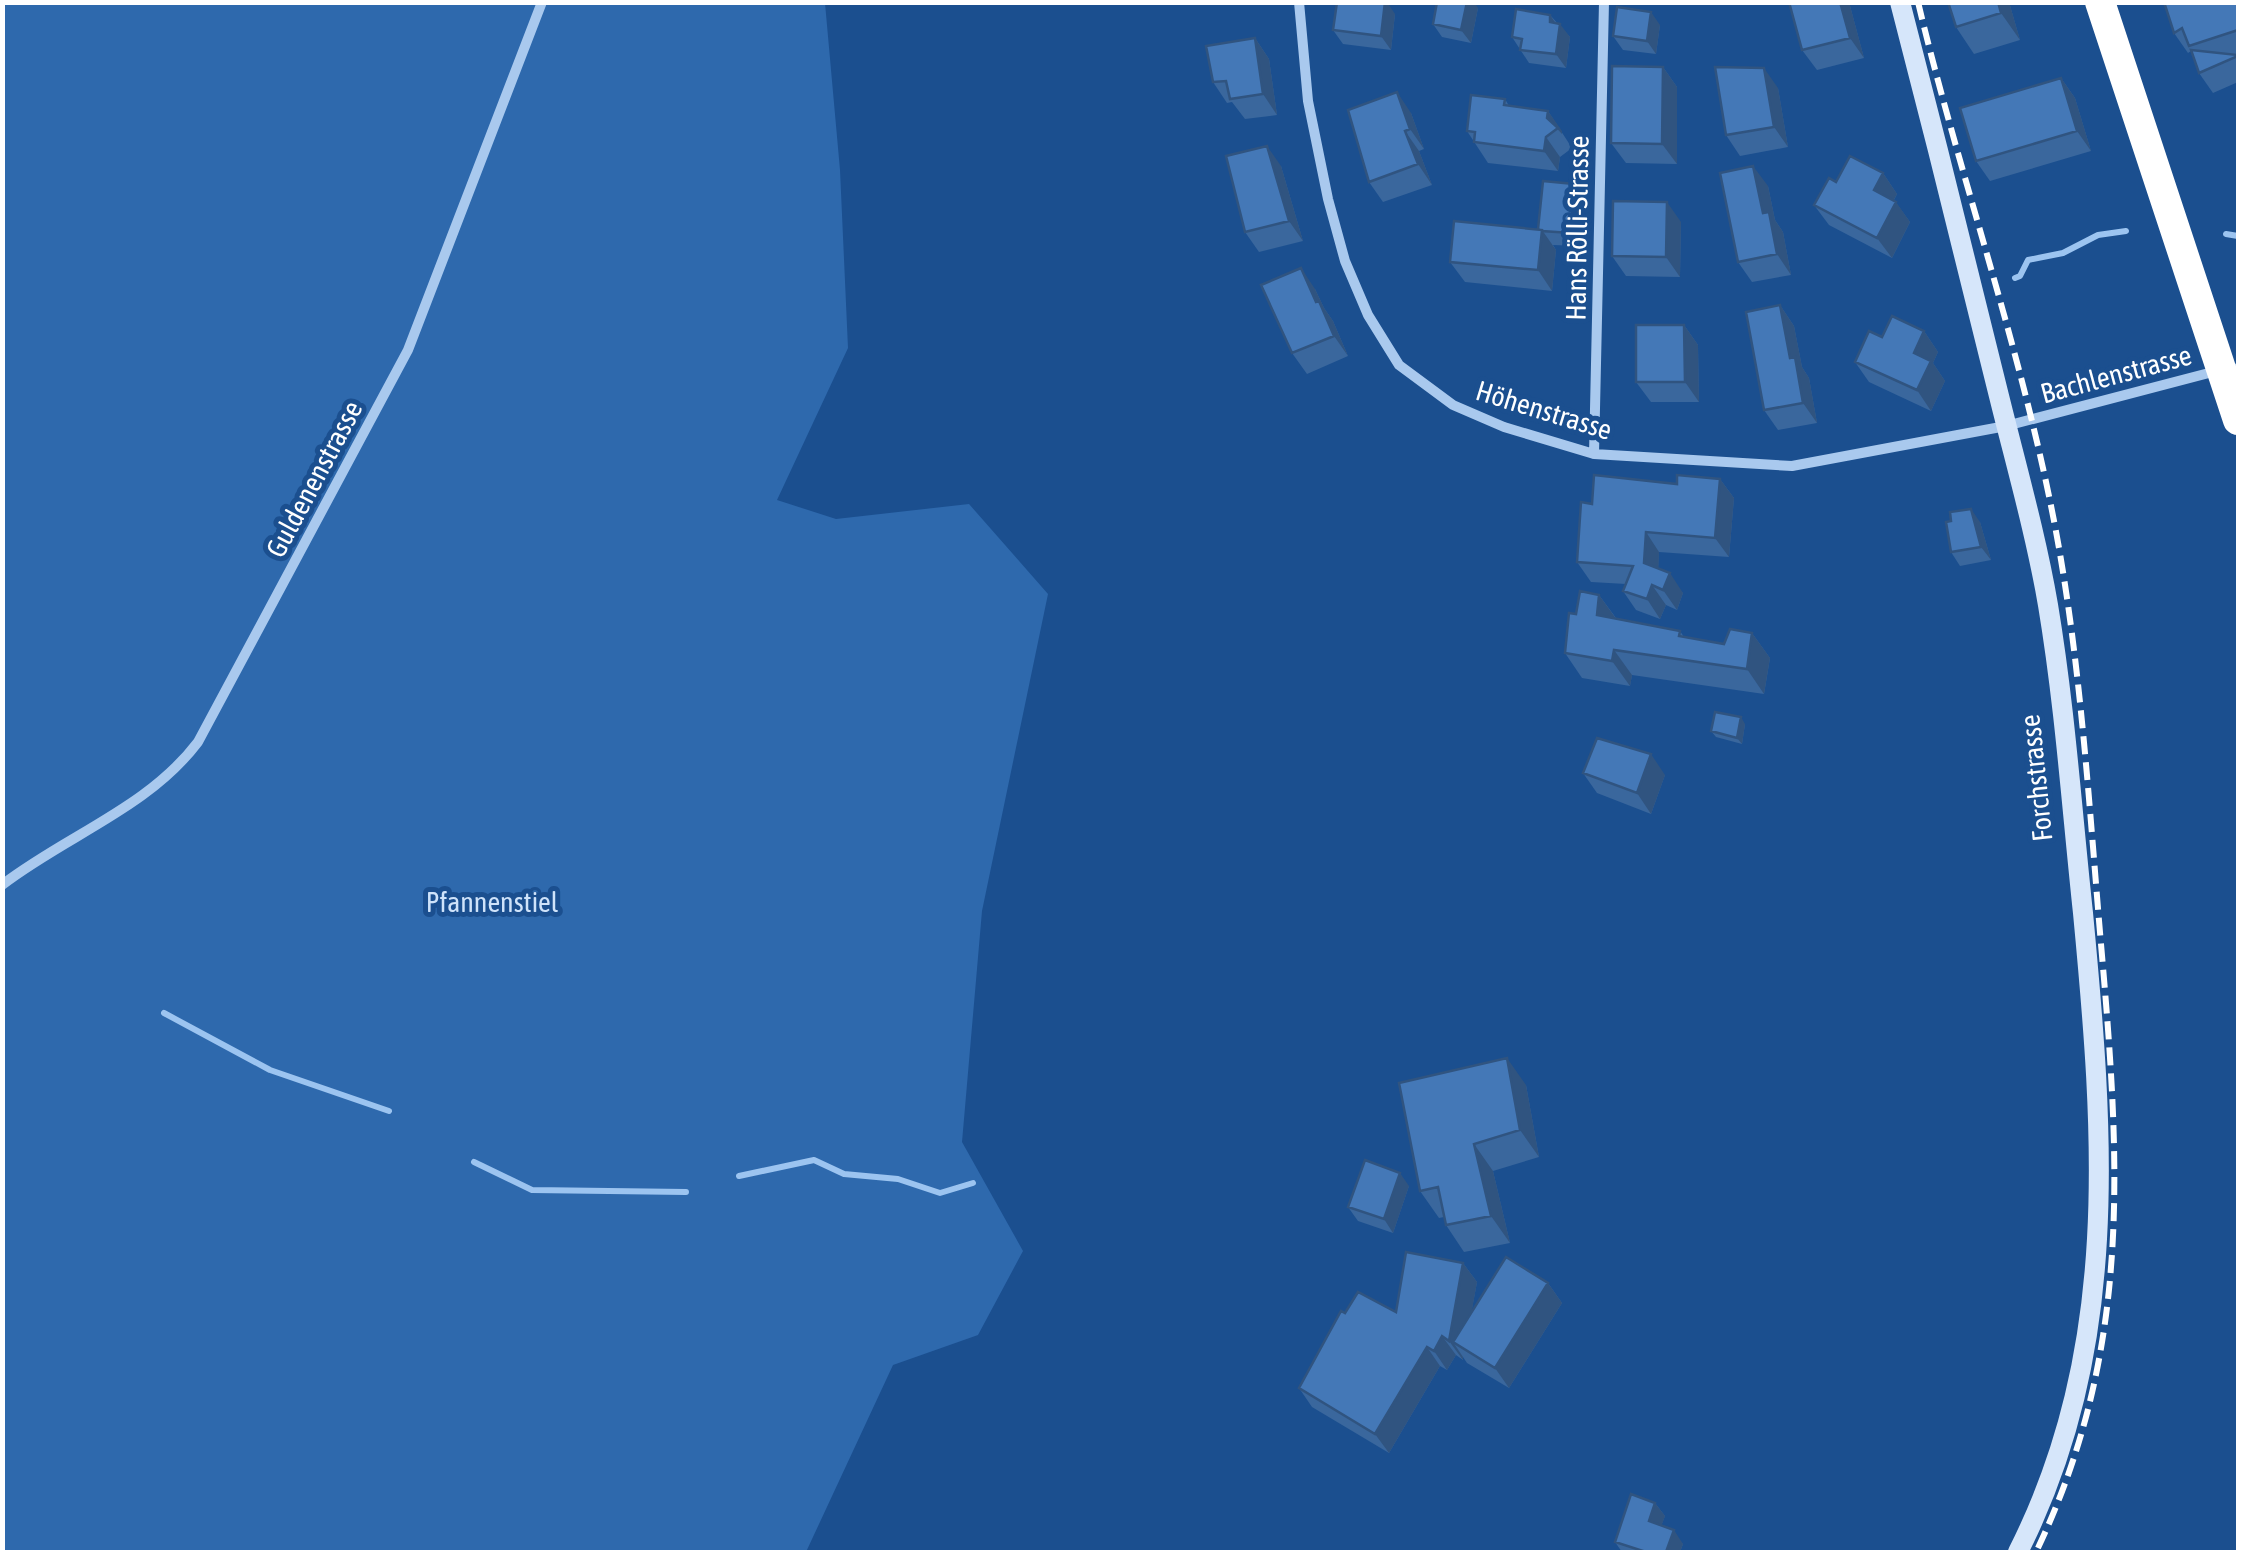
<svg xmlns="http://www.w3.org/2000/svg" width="2241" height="1555" viewBox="0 0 2241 1555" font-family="'Asap Condensed',sans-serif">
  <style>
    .green { fill: #2e69ad }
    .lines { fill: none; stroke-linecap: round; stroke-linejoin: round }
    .stream { stroke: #9cc4f0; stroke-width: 6 }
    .street { stroke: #a9c9ee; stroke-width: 10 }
    .secondary { stroke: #d6e6fa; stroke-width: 20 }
    .highway { stroke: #fff; stroke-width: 30 }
    .rail { stroke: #fff; stroke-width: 6; stroke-dasharray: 18 8; stroke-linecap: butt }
    .wall { fill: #3a679d }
    .shaded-wall { fill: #305480 }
    .building { fill: #4478b7; stroke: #305480; stroke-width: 2.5 }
    .labels { text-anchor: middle; stroke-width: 10; stroke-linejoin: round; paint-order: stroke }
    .street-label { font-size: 28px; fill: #fff; stroke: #1b4f8f }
    .park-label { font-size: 28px; fill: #cfe3fa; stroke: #1b4f8f }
  </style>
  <rect width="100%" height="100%" fill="#1b4f8f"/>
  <path class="green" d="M3 3H825L840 170 848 348 777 500 836 519 969 504 1048 594 982 911 962 1142 1023 1251 978 1335 893 1365 806 1552H3Z"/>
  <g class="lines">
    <path class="stream" d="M2226 234 2238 236
      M2015 278 2020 276 2028 260 2063 253 2098 235 2126 231
      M164 1013 270 1070 389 1111
      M474 1162 532 1190 686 1192
      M739 1176 814 1160 844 1174 898 1179 940 1193 973 1183"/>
    <path class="street" d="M1299 2 1308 101 1328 199 1345 261 1368 315 1399 365 1453 405 1504 427 1594 454 1792 466 2006 426 2228 368 2238 369
      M1594 454 1604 2
      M2 885C67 835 148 808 198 742L408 350 542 2"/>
    <path class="secondary" d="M1900 2C1934 133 1967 265 1999 396 2016 465 2036 535 2048 605 2065 707 2072 811 2083 913 2104 1134 2121 1348 2018 1552"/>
    <path class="highway" d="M2100 2 2238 420"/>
    <path class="rail" d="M1918 2C1960 178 2021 348 2055 526 2081 664 2089 805 2101 944 2120 1161 2133 1350 2036 1552"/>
  </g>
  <path class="wall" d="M1789 2H1849L1864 58 1817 70 1802 50Z
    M1948 2H2009L2020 40 1974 54 1956 27Z
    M2238 2V82L2213 93 2199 73 2191 51 2188 53 2174 33Z
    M1478 8 1471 43 1442 37 1433 24Z
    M1395 14 1391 50 1343 44 1333 30Z
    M1550 15 1570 37 1566 68 1529 63 1512 37Z
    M1660 25 1656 54 1623 50 1613 36Z
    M1255 38 1269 59 1277 115 1245 119 1232 102 1227 103 1213 82Z
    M1663 67 1677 87V164L1626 163 1611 143Z
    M2061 78 2075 98 2091 151 1990 181 1976 161Z
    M1778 88 1788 147 1740 156 1726 135Z
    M1505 99 1509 106 1548 111 1572 148 1560 157 1558 171 1488 163 1467 131Z
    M1411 113 1424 149 1419 151 1432 185 1383 202 1369 182Z
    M1281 166 1303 241 1259 252 1245 232Z
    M1883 173 1897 194 1894 200 1910 222 1892 258 1829 225 1814 205 1836 182Z
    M1768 186 1775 220 1783 232 1791 275 1752 282 1738 262Z
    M1583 197 1580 246 1553 245 1556 250 1552 291 1465 282 1450 262 1538 229Z
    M1681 222 1680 277 1626 276 1612 256Z
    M1315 289 1324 308 1333 321 1348 356 1307 374 1292 353Z
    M1780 305 1794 326 1802 367 1809 378 1817 423 1778 430 1764 410Z
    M1684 325 1698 345 1699 402H1651L1636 382Z
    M1924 331 1938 352 1933 363 1945 381 1931 411 1869 382 1855 362 1882 337Z
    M1720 479 1734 498 1729 557 1659 552 1658 569 1683 593 1677 610 1666 605 1660 619 1636 610 1623 591 1626 584 1591 582 1577 562 1592 504 1677 484Z
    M1951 521 1980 522 1991 560 1960 566 1951 552Z
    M1599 595 1616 618 1680 631 1684 637 1724 644 1752 633 1770 658 1764 694 1632 675 1630 686 1582 678 1565 653 1576 614Z
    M1745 724 1742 744 1716 737 1711 731Z
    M1583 773 1665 775 1651 814 1597 793Z
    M1526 1085 1539 1157 1493 1171 1510 1243 1464 1252 1446 1225 1444 1217 1439 1218 1420 1191Z
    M1409 1186 1393 1233 1358 1221 1348 1207Z
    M1463 1263 1477 1282 1471 1314 1548 1283 1562 1303 1509 1388 1467 1363 1463 1357V1360L1456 1355 1447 1370 1440 1366 1389 1453 1312 1407 1299 1388 1345 1313 1396 1312Z
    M1655 1503 1665 1516 1661 1526 1683 1544 1680 1552H1622L1615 1542Z"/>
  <path class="shaded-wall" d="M1385 2H1387L1395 14 1391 50 1381 36Z
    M1467 2H1474L1478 8 1471 43 1461 30Z
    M1840 2H1849L1864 58 1850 38Z
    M1998 2H2009L2020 40 2001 13Z
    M1651 12 1660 25 1656 54 1647 41Z
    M1550 15 1559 28 1560 24 1570 37 1566 68 1556 54 1550 22Z
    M1255 38 1269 59 1277 115 1263 94Z
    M1663 67 1677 87V164L1662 144Z
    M1764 68 1778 88 1788 147 1774 127Z
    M2061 78 2075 98 2091 151 2077 131Z
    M1397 92 1411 113 1424 149 1410 129Z
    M1548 111 1562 131V134L1547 118Z
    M1405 131 1419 151 1432 185 1418 164Z
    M1546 137 1560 157 1558 171 1544 151Z
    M1267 146 1281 166 1303 241 1289 221Z
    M1753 166 1768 186 1775 220 1783 232 1791 275 1777 254 1763 213Z
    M1883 173 1897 194 1888 211 1874 190Z
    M1574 184 1583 197 1580 246 1571 233Z
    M1667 202 1681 222 1680 277 1666 257Z
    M1896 202 1910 222 1892 258 1877 238Z
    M1542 230 1556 250 1552 291 1538 270Z
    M1301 268 1315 289 1324 308 1333 321 1348 356 1334 336 1316 302Z
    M1780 305 1794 326 1802 367 1809 378 1817 423 1803 403 1790 358Z
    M1684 325 1698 345 1699 402 1685 382Z
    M1924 331 1938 352 1933 363 1945 381 1931 411 1917 390 1914 353Z
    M1720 479 1734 498 1729 557 1715 538Z
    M1971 509 1980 522 1991 560 1981 547Z
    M1646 532 1659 552 1658 582 1644 563Z
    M1670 573 1683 593 1677 610 1663 590Z
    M1652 585 1666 605 1660 619 1647 599Z
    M1599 595 1617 620 1597 615Z
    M1752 633 1770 658 1764 694 1747 669Z
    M1614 650 1632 675 1630 686 1612 661Z
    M1741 717 1745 724 1742 744 1737 738Z
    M1651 754 1665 775 1651 814 1637 793Z
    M1507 1058 1526 1085 1539 1157 1520 1130Z
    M1474 1144 1493 1171 1510 1243 1491 1216Z
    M1400 1173 1409 1186 1393 1233 1384 1219Z
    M1463 1263 1477 1282 1465 1349 1453 1342 1463 1357V1360L1449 1341Z
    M1548 1283 1562 1303 1509 1388 1495 1368Z
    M1442 1336 1456 1355 1447 1370 1434 1351Z
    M1427 1347 1440 1366 1389 1453 1375 1434Z
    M1655 1503 1665 1516 1658 1535 1649 1521Z
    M1674 1530 1683 1544 1680 1552H1666Z"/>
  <path class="building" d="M1337 2H1385L1381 36 1333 30Z
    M1437 2H1467L1461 30 1433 24Z
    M1789 2H1840L1850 38 1802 50Z
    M1948 2H1998L2001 13 1956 27Z
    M2164 2H2238V30L2189 46 2182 28 2174 33Z
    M1617 7 1651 12 1647 41 1613 36Z
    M1516 9 1550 15V22L1560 24 1556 54 1520 50 1522 39 1512 37Z
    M1255 38 1263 94 1230 99 1226 81 1213 82 1206 46Z
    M2191 50 2238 55V56L2199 73Z
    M1612 66 1663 67 1662 144 1611 143Z
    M1715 67 1764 68 1774 127 1726 135Z
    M2061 78 2077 131 1976 161 1960 108Z
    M1397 92 1410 129 1405 131 1418 164 1369 182 1348 110Z
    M1471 95 1505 99 1504 105 1548 111 1547 118 1558 128 1546 137 1544 151 1474 142 1475 132 1467 131Z
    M1267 146 1289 221 1245 232 1226 156Z
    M1850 156 1883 173 1874 190 1896 202 1877 238 1814 205 1829 178 1836 182Z
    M1753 166 1763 213 1769 212 1777 254 1738 262 1720 173Z
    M1543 181 1574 184 1571 233 1542 231V230L1538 229Z
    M1613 201 1667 202 1666 257 1612 256Z
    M1454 221 1542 230 1538 270 1450 262Z
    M1301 268 1316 302 1319 301 1334 336 1292 353 1261 285Z
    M1780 305 1790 358 1795 357 1803 403 1764 410 1746 312Z
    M1892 316 1924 331 1914 353 1931 361 1917 390 1855 362 1869 331 1882 337Z
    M1636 325H1684L1685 382H1636Z
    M1594 475 1677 484V475L1720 479 1715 538 1646 532 1644 563 1670 573 1663 590 1652 585 1647 599 1623 591 1633 566 1577 562 1581 502 1592 504Z
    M1971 509 1981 547 1951 552 1946 522 1951 521 1950 512Z
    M1580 591 1599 595 1597 615 1680 631 1679 636 1724 644 1730 629 1752 633 1747 669 1614 650 1612 661 1565 653 1569 613 1576 614Z
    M1715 712 1741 717 1737 738 1711 731Z
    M1597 738 1651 754 1637 793 1583 773Z
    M1507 1058 1520 1130 1474 1144 1491 1216 1446 1225 1438 1187 1420 1191 1399 1083Z
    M1365 1160 1400 1173 1384 1219 1348 1207Z
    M1406 1252 1463 1263 1449 1341 1442 1336 1434 1351 1427 1347 1375 1434 1299 1388 1341 1311 1345 1313 1358 1292 1396 1312Z
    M1506 1257 1548 1283 1495 1368 1453 1342Z
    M1631 1494 1655 1503 1649 1521 1674 1530 1666 1552H1646L1615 1542Z"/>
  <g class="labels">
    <g class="street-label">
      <text transform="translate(1577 228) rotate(-89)" y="10">Hans Rölli-Strasse</text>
      <text transform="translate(2116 374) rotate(-15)" y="10">Bachlenstrasse</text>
      <text transform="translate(1544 410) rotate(17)" y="10">Höhenstrasse</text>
      <text transform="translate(314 479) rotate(-62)" y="10">Guldenenstrasse</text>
      <text transform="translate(2036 778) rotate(-96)" y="10">Forchstrasse</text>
    </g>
    <g class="park-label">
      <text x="492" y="912">Pfannenstiel</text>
    </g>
  </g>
  <rect width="2241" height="1555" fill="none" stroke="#ffffff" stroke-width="10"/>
</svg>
